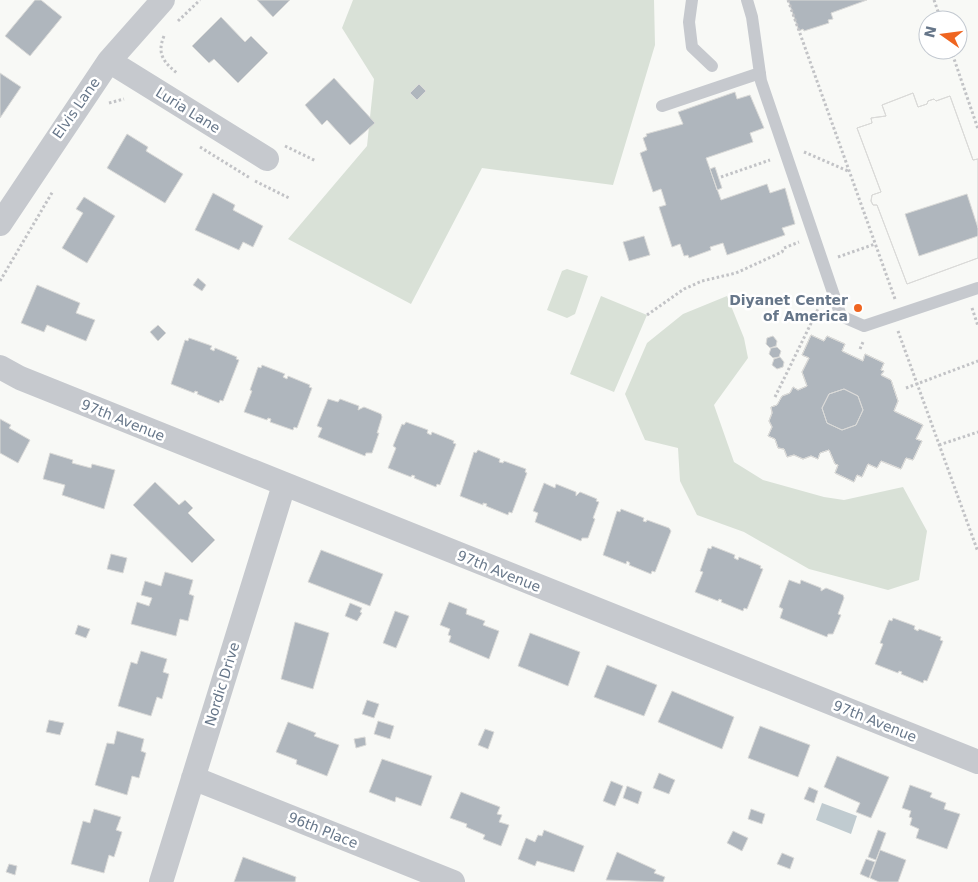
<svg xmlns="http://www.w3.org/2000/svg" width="978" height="882" viewBox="0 0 978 882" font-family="'DejaVu Sans',sans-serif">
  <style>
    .green { fill: #d9e1d7 }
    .water { fill: #c0cbd0 }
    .building { fill: #afb6bd; stroke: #dadad8; fill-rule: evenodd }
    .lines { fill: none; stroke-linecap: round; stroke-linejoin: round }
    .path { stroke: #c2c3c6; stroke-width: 3; stroke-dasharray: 2.5 2.5; stroke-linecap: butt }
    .service { stroke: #c6c9ce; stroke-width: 12 }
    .minor { stroke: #c6c9ce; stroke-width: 24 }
    .poi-dot { fill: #ef6520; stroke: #fff; stroke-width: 2 }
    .labels { text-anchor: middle; stroke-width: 5; stroke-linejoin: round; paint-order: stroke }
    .street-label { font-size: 14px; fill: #667689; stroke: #fff }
    .poi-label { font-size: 14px; font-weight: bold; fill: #667689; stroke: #fff; text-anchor: end }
  </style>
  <rect width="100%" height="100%" fill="#f8f9f6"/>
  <path class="green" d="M353 0H654L655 45 613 185 482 168 411 304 288 239 367 146 374 79 342 28Z
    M567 269 588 276 575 314 567 318 547 310 562 271Z
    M601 296 647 315 614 392 570 374Z
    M727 296 744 338 748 358 714 405 734 462 763 480 824 497 844 500 903 487 927 531 919 580 888 590 809 569 744 532 697 515 680 481 678 448 645 440 625 394 647 343 683 314Z"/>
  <path class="water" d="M822 803 857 816 851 834 816 820Z"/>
  <path class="building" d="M35 0H41L62 17 30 56 5 36Z
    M257 0H290L273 17Z
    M788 0H867L831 13 833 19 828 20 829 23 804 31 803 29 799 31Z
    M221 17 245 42 251 36 268 53 238 83 214 59 209 63 192 46Z
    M0 73 21 87 0 118Z
    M334 78 375 123 350 145 327 120 322 125 305 105Z
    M419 84 426 91 417 100 410 93Z
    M735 92 737 99 750 95 764 128 750 133 753 142 706 158 721 200 767 184 770 193 785 188 795 224 782 228 785 235 727 255 723 243 710 247 711 250 689 258 688 255 684 256 680 244 672 247 659 207 666 205 661 189 653 192 640 153 647 150 643 138 647 136 646 134 683 124 678 112Z
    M913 93 918 107 927 104 928 101 934 99 936 101 950 96 973 160 978 159V228L967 194 905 214 919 256 978 236V258L907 284 877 205H873L871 201 872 195 881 192 857 128 872 123 871 118 886 116 882 105Z
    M913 93 918 107 927 104 928 101 934 99 936 101 950 96 973 160 978 159V258L907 284 877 205H873L871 201 872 195 881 192 857 128 872 123 871 118 886 116 882 105Z
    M127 134 148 147 146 151 183 174 165 203 107 168Z
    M715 167 722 188 717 190 710 169Z
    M213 193 235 205 233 210 263 226 253 247 243 242 239 250 195 230Z
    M84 197 115 216 87 263 62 248 83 213 76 209Z
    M644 236 650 255 629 261 623 242Z
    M198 278 206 285 202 291 193 285Z
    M37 285 80 303 76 313 95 320 86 341 47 325 44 332 21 323Z
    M158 325 166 333 158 341 150 332Z
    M811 335 824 341 827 336 845 344 842 351 863 361 865 354 884 363 881 370 884 371 881 375 891 380 898 401 894 411 923 425 916 439 922 441 913 460 906 458 901 469 881 461 877 468 868 464 862 477 857 475 854 482 835 473 838 465 835 464 829 450 820 453 818 459 811 456 803 459 794 455 787 457 784 449 778 448 775 439 768 436 772 427 769 421 772 413 771 407 777 405 782 396 790 393 793 387 798 390 807 386 802 372 809 358 802 355ZM844 389 858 396 863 410 856 425 842 430 827 423 822 408 829 394Z
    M811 335 824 341 827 336 845 344 842 351 863 361 865 354 884 363 881 370 884 371 881 375 891 380 898 401 894 411 923 425 916 439 922 441 913 460 906 458 901 469 881 461 877 468 868 464 862 477 857 475 854 482 835 473 838 465 835 464 829 450 820 453 818 459 811 456 803 459 794 455 787 457 784 449 778 448 775 439 768 436 772 427 769 421 772 413 771 407 777 405 782 396 790 393 793 387 798 390 807 386 802 372 809 358 802 355ZM844 389 858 396 863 410 856 425 842 430 827 423 822 408 829 394Z
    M811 335 824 341 827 336 845 344 842 351 863 361 865 354 884 363 881 370 884 371 881 375 891 380 898 401 894 411 923 425 916 439 922 441 913 460 906 458 901 469 881 461 877 468 868 464 862 477 857 475 854 482 835 473 838 465 835 464 829 450 820 453 818 459 811 456 803 459 794 455 787 457 784 449 778 448 775 439 768 436 772 427 769 421 772 413 771 407 777 405 782 396 790 393 793 387 798 390 807 386 802 372 809 358 802 355Z
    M773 336 777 341 776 346 770 348 766 344 767 338Z
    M189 338 212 346 210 349 214 351 215 348 237 357 236 359 239 360 223 401 220 400 219 403 197 394 198 392 195 391 194 393 171 384 185 340 188 341Z
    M777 347 781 351 779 357 773 358 769 354 771 348Z
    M780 357 784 362 783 367 777 369 772 365 774 359Z
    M262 365 285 374 283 377 287 379 288 376 310 385 309 387 312 388 297 428 294 427 293 430 270 422 271 419 268 418 267 420 244 412 252 391 250 390 258 367 261 368Z
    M328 399 338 402 340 399 359 406 358 410 364 407 381 414 382 417 377 433H379L372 453H366L365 456 318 437 322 428 317 426Z
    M0 419 11 425 9 428 30 440 18 463 0 453Z
    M406 422 428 430 427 433 431 435 432 432 454 441 453 443 456 444 440 485 437 484 436 487 414 478 415 476 412 475 411 477 388 468 396 448 393 446 402 424 404 425Z
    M478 450 500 459 499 462 503 463 504 461 526 469 525 472 527 473 512 513 509 512 508 515 486 506 487 504 483 503V505L460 496 474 452 476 453Z
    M50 453 73 460 72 463 91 468 92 464 115 470 104 509 62 495 65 485 43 479Z
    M155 482 179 505 185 500 193 508 188 513 215 540 192 563 133 505Z
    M544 483 555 488 556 484 576 492V496L580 492 597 499 596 501 599 502 593 518 595 519 588 538H582L581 541 535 522 538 513 533 511Z
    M621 509 644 518 643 521 646 522 647 520 669 528 671 531 655 572 652 571 651 574 629 565 630 563 627 561 626 564 603 555 617 511 620 512Z
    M712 546 735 555 734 558 738 560 739 557 761 566 760 568 763 569 747 609 744 608 743 611 721 602 722 600 719 599 718 601 695 592 703 572 700 571 708 548 711 549Z
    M321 550 383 574 370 606 308 582Z
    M111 554 127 558 123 573 107 569Z
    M165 572 193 580 189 594 194 596 188 621 180 619 176 636 131 624 137 602 149 606 152 598 141 595 145 581 161 586Z
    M789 580 800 584 801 580 821 588V591L826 588 843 595 844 598 838 614 841 615 833 634H828L827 637 780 618 783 609 779 607Z
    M449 602 467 609 466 614 485 621 483 625 499 631 489 659 449 642 451 636 448 635 450 629 440 625Z
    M350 603 362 608 360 612 362 613 357 621 345 616Z
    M395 611 409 616 396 648 383 643Z
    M893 618 915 626 914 629 918 631 919 629 941 637 940 640 943 641 927 681 924 680 923 683 901 674 902 672 899 671 898 673 875 664 883 644 880 643 889 620 892 621Z
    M295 622 329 633 313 689 281 679Z
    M78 625 90 629 86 638 75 634Z
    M530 633 580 652 568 686 518 666Z
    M141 651 167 659 163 672 169 674 162 699 157 697 151 716 118 706 131 662 137 664Z
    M607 665 657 685 644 716 594 697Z
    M672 691 734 717 722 749 658 722Z
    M367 700 379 704 374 718 362 714Z
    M49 720 64 723 60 735 46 732Z
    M378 721 394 726 390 739 374 734Z
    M288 722 316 733 314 736 339 745 327 776 296 764 297 760 276 752Z
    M760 726 810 745 798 777 748 758Z
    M485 729 494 732 488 749 478 745Z
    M117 731 144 739 141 751 146 753 139 778 132 776 127 795 95 785 107 743 114 744Z
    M365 737 366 745 356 748 354 739Z
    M837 756 889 777 871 818 856 812 860 803 824 787Z
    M382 759 432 776 421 806 396 797 395 802 369 792Z
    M659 773 675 780 669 794 653 788Z
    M611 781 623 786 615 806 603 801Z
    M910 785 932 793 930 797 946 803 944 809 960 814 947 849 916 838 919 829 910 825 912 818 909 817 911 811 902 808Z
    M627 786 642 792 638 804 623 798Z
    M809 787 818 791 814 803 804 799Z
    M461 792 500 807 497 814 502 815 499 822 509 825 501 846 483 839 485 835 466 827 467 824 450 818Z
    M94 809 121 817 116 830 122 832 114 857 109 855 104 873 71 864 83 821 90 823Z
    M751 809 765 814 762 824 748 819Z
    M544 830 584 846 574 872 537 861 535 866 518 859 526 838 535 842 538 835 542 836Z
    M878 830 886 833 876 860 868 857Z
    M733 831 748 838 742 851 727 843Z
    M880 850 906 860 898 882H879L870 878Z
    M617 852 656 870 654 873 665 877 663 882 606 880Z
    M782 853 794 858 790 869 777 864Z
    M243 857 296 877 295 882H234Z
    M866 859 875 862 869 878 860 874Z
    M9 864 17 866 15 875 6 872Z"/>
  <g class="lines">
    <path class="path" d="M788 0 895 299
      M934 0 941 20
      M178 21 200 0
      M164 36C156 55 165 63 178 74
      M951 50 978 129
      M109 103 124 99
      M285 146 316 161
      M200 147 250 178
      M804 152 848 171
      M721 177 770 160
      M255 181 289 198
      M838 257 875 244
      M0 281 53 191
      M972 308 978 326
      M647 315 684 289 702 281 736 273 782 252 784 248 799 242
      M898 331 978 552
      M860 349 863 342
      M906 388 978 361
      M775 397 819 307
      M939 445 978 432"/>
    <path class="service" d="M692 0 689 22 692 47 712 66
      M747 0 752 17 761 81 841 316 864 326 978 288
      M662 106 760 73"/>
    <path class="minor" d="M109 61 267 159
      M0 224 109 61 163 0
      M0 367 20 378 978 762
      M193 778 453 882
      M161 882 284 485"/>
  </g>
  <circle class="poi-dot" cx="858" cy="308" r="5"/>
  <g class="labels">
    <g class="street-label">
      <text transform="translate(76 108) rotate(-55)" y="5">Elvis Lane</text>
      <text transform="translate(188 110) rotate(32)" y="5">Luria Lane</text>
      <text transform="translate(123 420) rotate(22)" y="5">97th Avenue</text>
      <text transform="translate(499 571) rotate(22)" y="5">97th Avenue</text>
      <text transform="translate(222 684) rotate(-73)" y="5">Nordic Drive</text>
      <text transform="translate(875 721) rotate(22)" y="5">97th Avenue</text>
      <text transform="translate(323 830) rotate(22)" y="5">96th Place</text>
    </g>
    <g class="poi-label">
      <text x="848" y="305">Diyanet Center<tspan x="848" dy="16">of America</tspan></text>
    </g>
  </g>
  <g transform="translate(943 35) rotate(284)"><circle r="24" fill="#ffffff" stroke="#c2c8d0"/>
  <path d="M0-4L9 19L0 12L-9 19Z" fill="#ef6520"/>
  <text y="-8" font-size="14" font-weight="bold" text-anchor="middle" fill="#667689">N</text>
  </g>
</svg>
